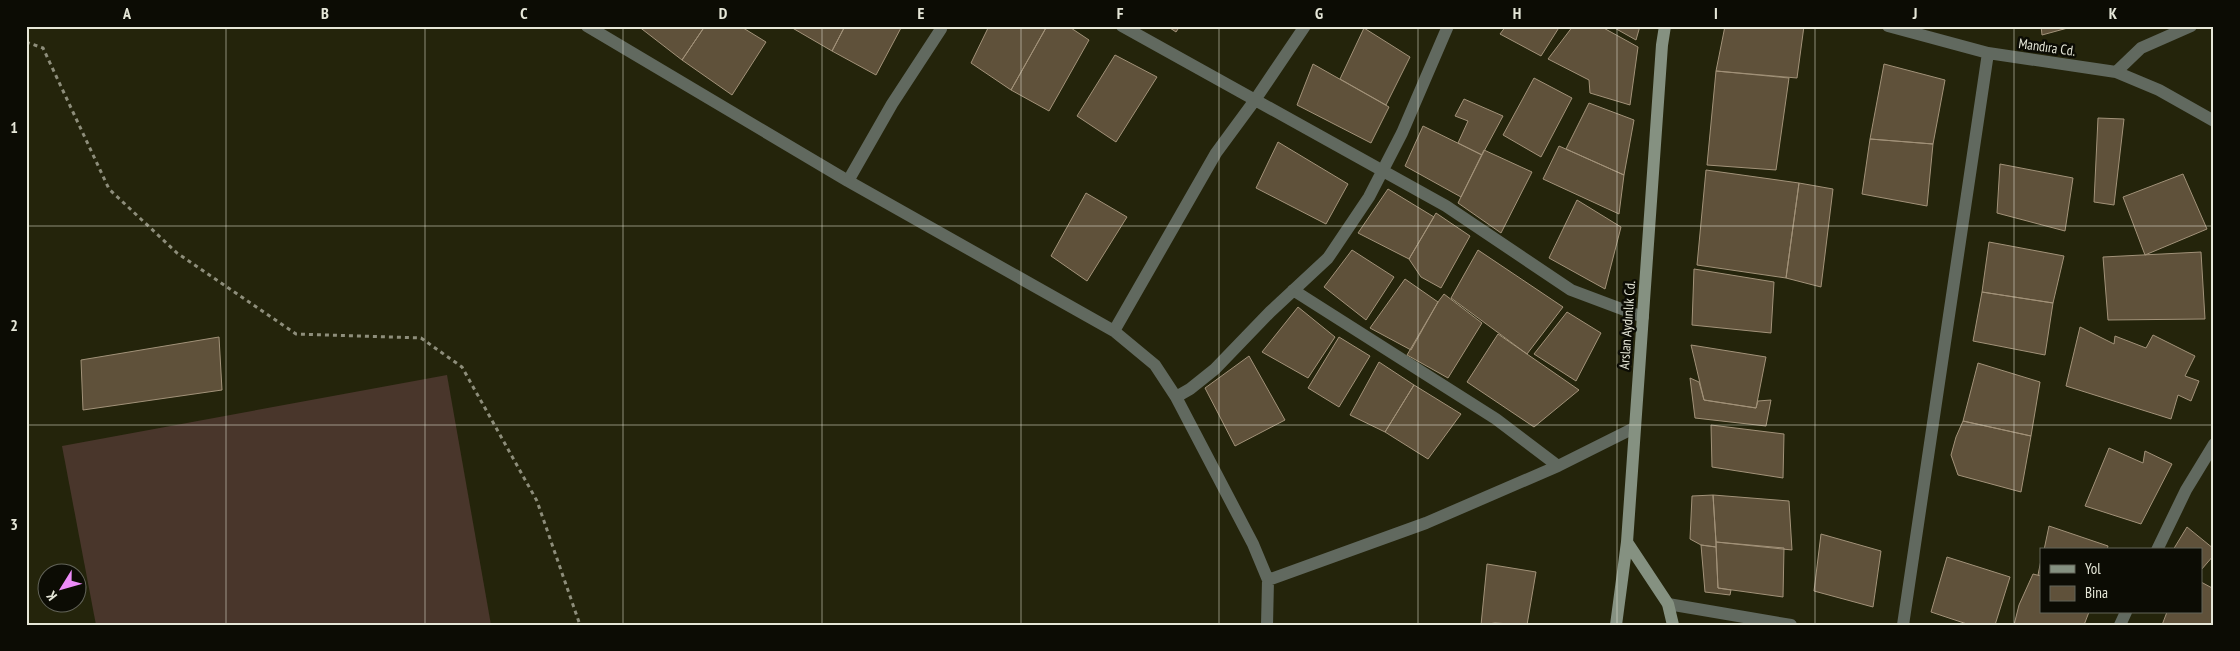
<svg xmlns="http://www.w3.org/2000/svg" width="2240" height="651" viewBox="0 0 2240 651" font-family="'PT Sans Narrow',sans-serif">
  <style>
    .pitch { fill: #49362b }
    .building { fill: #5f513a; stroke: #a29279 }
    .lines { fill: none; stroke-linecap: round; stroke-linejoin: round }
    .path { stroke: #8e8e7b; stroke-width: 3; stroke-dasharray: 4 4; stroke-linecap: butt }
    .street { stroke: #61695f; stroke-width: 12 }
    .secondary { stroke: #859181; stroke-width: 12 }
    .grid { fill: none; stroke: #e6e7d8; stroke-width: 1; stroke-opacity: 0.55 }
    .labels { text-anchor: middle; stroke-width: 5; stroke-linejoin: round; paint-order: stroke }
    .street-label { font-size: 14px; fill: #e6e7d8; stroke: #0c0c04 }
    .neatline { fill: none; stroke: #e6e7d8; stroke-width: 2 }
    .grid-label { font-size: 16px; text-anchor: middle; font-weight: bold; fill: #e6e7d8 }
  </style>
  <rect width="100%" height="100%" fill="#24240b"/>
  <path class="pitch" d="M447 375 491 625H96L62 446Z"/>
  <path class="building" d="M638 26H705L682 60Z
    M705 26H740L766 42 732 95 682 60Z
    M789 26H845L832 51Z
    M845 26H902L876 75 832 51Z
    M989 26H1047L1011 90 971 63Z
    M1047 26H1068L1089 40 1049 111 1011 90Z
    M1167 26H1180L1176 32Z
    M1506 26H1560L1541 56 1500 34Z
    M1573 26H1600L1638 47 1630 105 1590 93 1589 80 1548 59Z
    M1611 26H1640L1636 40Z
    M1725 26H1804L1797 78 1716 71Z
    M2041 26H2075L2042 35Z
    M1364 28 1410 57 1386 105 1340 79Z
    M1115 55 1157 77 1116 142 1077 116Z
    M1313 64 1389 107 1371 143 1297 105Z
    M1884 64 1945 80 1933 144 1870 139Z
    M1716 71 1789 78 1776 170 1707 165Z
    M1534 78 1572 98 1541 157 1503 135Z
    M1464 99 1503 116 1482 155 1458 143 1468 121 1455 116Z
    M1589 103 1634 120 1624 175 1566 149Z
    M2098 118 2124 119 2114 205 2094 202Z
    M1423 126 1482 155 1461 197 1405 166Z
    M1870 139 1933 144 1927 206 1862 194Z
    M1278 142 1348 184 1326 224 1256 188Z
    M1559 146 1624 175 1619 214 1543 179Z
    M1484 150 1532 172 1501 233 1458 203Z
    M2000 164 2073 178 2065 231 1997 213Z
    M1706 170 1799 183 1786 278 1697 265Z
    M2183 174 2207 229 2145 255 2123 197Z
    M1799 183 1833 189 1821 287 1786 278Z
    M1388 189 1434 217 1409 259 1358 233Z
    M1086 193 1127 217 1087 281 1051 256Z
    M1577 200 1621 227 1605 289 1549 258Z
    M1436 213 1470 236 1441 288 1421 277 1409 259Z
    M1989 242 2064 256 2053 303 1982 292Z
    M1352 250 1394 277 1366 320 1324 287Z
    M1478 250 1563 307 1527 354 1451 298Z
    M2201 252 2205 319 2108 320 2103 257Z
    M1694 269 1774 282 1771 333 1692 325Z
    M1405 279 1438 302 1411 350 1370 328Z
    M1982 292 2053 303 2045 355 1973 341Z
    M1444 294 1482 323 1448 378 1407 355 1438 302Z
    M1298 307 1335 337 1308 378 1262 352Z
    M1567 312 1601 333 1576 381 1534 354Z
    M2080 327 2114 344 2115 336 2146 348 2153 335 2195 356 2185 376 2199 381 2191 401 2178 395 2171 419 2066 386Z
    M1498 334 1579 390 1534 427 1467 382Z
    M219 337 222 390 83 410 81 360Z
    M1339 337 1370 356 1339 407 1308 388Z
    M1691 345 1766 357 1756 408 1704 400Z
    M1249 356 1285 420 1235 446 1205 388Z
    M1379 362 1414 385 1385 432 1350 415Z
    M1978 363 2040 382 2031 436 1963 421Z
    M1690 378 1699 382 1704 400 1756 408 1758 401 1771 400 1766 426 1695 418Z
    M1414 385 1461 414 1428 459 1385 432Z
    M1963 421 2031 436 2021 492 1958 475 1951 455 1956 437Z
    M1711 425 1784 434 1783 478 1712 467Z
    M2109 448 2143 463 2145 451 2172 464 2141 524 2085 506Z
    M1713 495 1789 501 1792 550 1716 542Z
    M1713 495 1716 542V547L1701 545 1690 539 1692 496Z
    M2049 526 2108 546 2107 550H2044Z
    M2187 527 2214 549V555L2201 570V550H2173Z
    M1821 534 1881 551 1873 607 1814 591Z
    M1716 542 1784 548 1783 597 1718 588Z
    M1701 545 1716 547 1718 588 1731 590 1730 595 1705 592Z
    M1947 557 2010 577 1995 625H1970L1931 612Z
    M2041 560V576L2038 575Z
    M1487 564 1536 572 1527 625 1495 623 1481 625Z
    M2033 574 2041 576V612H2089L2084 625H2014L2019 605Z
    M2201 582 2214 589V625H2162L2167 612H2201Z"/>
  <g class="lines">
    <path class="path" d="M26 42 43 48 109 189 177 253 296 334 421 338 462 367 537 501 580 625"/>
    <path class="street" d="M587 26 848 181 1114 331 1155 365 1176 397 1253 544 1268 580 1267 625
      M1122 26 1446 206 1571 290 1643 317
      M1888 26 1988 53 2116 72 2141 48 2191 26
      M2116 72 2159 90 2214 121
      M848 181 892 104 941 29
      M1293 290 1496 419 1558 466
      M1114 331 1216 153 1255 100 1305 26
      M1176 397 1190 389 1215 369 1270 312 1328 258 1369 197 1402 133 1448 26
      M2157 550 2186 490 2214 444
      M1268 580 1426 523 1558 466 1634 428
      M1668 604 1791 625
      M1903 625 1988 53
      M2120 625 2126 612"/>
    <path class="secondary" d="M1627 542 1668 604 1673 625
      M1616 625 1627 542 1662 45 1665 26"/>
  </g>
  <path class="grid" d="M226 26V625M425 26V625M623 26V625M822 26V625M1021 26V625M1219 26V625M1418 26V625M1617 26V625M1815 26V625M2014 26V625M26 226H2214M26 425H2214"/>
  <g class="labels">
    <g class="street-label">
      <text transform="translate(2047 47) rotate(8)" y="5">Mandıra Cd.</text>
      <text transform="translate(1627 325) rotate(-86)" y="5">Arslan Aydınlık Cd.</text>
    </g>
  </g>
  <rect width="2240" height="651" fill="none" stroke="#0c0c04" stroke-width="55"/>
  <rect x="2040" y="548" width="162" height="65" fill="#0c0c04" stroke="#636459"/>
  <rect x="2050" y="565" width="25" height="8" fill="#859181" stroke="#636459"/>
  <text x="2085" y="574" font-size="15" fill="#e6e7d8">Yol</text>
  <rect x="2050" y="586" width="25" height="15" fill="#5f513a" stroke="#636459"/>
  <text x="2085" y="598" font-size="15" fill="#e6e7d8">Bina</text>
  <g transform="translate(62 588) rotate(233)"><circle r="24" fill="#0c0c04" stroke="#636459"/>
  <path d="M0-4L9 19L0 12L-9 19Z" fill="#ed8cf9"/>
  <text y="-8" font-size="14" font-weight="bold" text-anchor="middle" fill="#e6e7d8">K</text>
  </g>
  <rect x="28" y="28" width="2184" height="596" class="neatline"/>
  <g class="grid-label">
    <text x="127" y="19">A</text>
    <text x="325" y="19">B</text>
    <text x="524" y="19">C</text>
    <text x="723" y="19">D</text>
    <text x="921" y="19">E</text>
    <text x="1120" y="19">F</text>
    <text x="1319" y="19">G</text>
    <text x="1517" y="19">H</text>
    <text x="1716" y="19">I</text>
    <text x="1915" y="19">J</text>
    <text x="2113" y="19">K</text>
    <text x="14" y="133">1</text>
    <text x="14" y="331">2</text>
    <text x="14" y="530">3</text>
  </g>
</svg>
